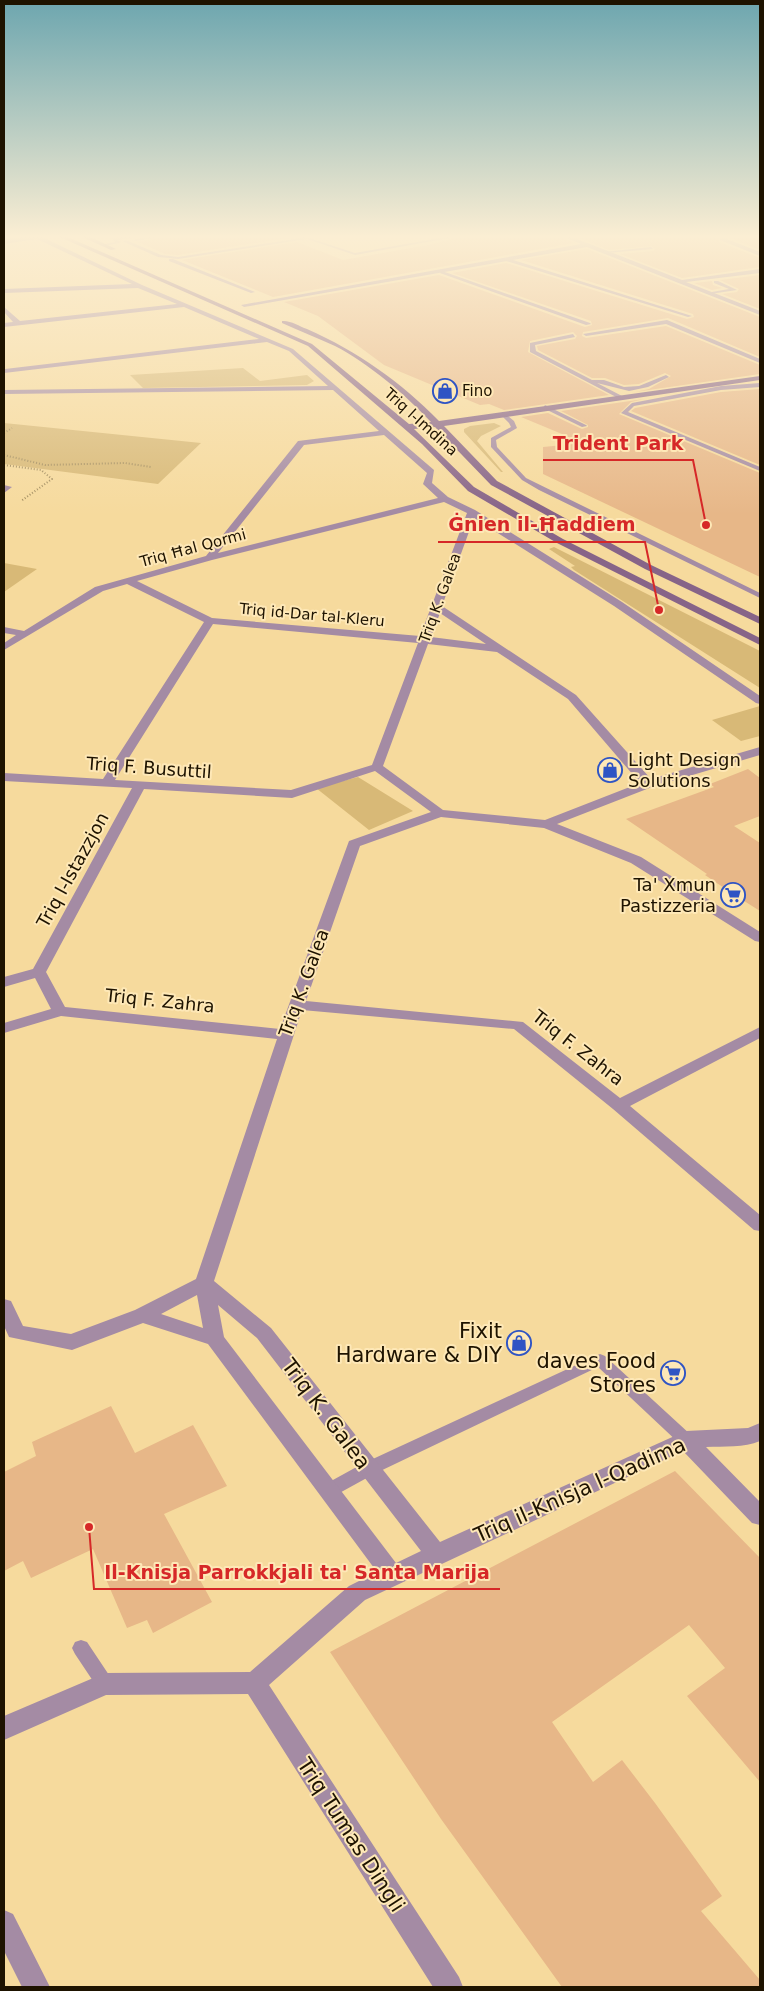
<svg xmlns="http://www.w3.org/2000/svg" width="764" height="1991" viewBox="0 0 764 1991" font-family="'DejaVu Sans',sans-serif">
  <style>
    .green { fill: #d8b977 }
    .building { fill: #e7b788 }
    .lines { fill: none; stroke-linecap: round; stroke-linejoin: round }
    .path { stroke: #a28d60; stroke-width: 2; stroke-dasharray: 1 2; stroke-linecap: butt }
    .lane { fill: #a48ba4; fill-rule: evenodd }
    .street { fill: #a48ba4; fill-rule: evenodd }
    .secondary { fill: #876488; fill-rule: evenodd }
    .labels { text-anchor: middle; stroke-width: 4; stroke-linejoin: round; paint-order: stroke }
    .far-poi-label { font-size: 15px; fill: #1e1300; stroke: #fee8b7; text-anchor: start }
    .far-street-label { font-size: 15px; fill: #1e1300; stroke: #fee8b7 }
    .poi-label { font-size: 18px; fill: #1e1300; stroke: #fee8b7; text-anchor: start }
    .street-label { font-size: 18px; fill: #1e1300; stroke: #fee8b7 }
    .near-poi-label { font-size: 21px; fill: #1e1300; stroke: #fee8b7; text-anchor: end }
    .near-street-label { font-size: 21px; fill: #1e1300; stroke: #fee8b7 }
    .leader { fill: none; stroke: #d62828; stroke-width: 2 }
    .callout-dot { fill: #d62828; stroke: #fee8b7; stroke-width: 2 }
    .callout-label { font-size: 19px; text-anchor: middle; font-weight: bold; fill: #d62828; stroke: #fee8b7; stroke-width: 4; stroke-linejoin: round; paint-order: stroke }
  </style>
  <rect width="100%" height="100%" fill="#f6da9d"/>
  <path class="green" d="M243 368 260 381 307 375 314 381 307 385 143 388 130 375Z
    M4 423 201 443 158 484 4 464Z
    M494 423 501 426 481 436 477 441 503 472H501L464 432V429L470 426Z
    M554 547 760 651V688L574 570 571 567 575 566 549 549Z
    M4 563 37 569 4 592Z
    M760 706V736L741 741 712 720Z
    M358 777 413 811 369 830 316 788Z"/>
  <path class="building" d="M171 235H278L287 238 178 255 165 254 138 242Z
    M468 235H557L574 243 273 297 182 260 297 242 343 260 428 245Z
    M572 235H718L719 242 760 258V267L682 278 620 254 653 251 655 249 652 246 609 250Z
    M760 236V250L730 238Z
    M587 249 760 317V357L668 318 583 332 582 336 586 338 666 326 760 365V374L635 392 649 389 671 376 665 373 639 384 624 385 605 378H592L538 350 537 346 575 339 577 336 573 332 530 341 528 352 609 395 504 410 489 404 480 405 384 365 318 316 284 302 439 275 585 327 592 325 591 321 452 273 506 263 687 319 694 317 693 314 521 260Z
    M760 275V309L722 294 737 292 739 289 720 280Z
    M712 281 713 285 722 288 712 290 694 283Z
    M760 389V465L631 411 635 408 721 392Z
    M644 399 631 402 619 414 760 473V577L543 474V447L574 444 554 436 562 434 521 417 548 413 582 429 588 427V425L561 411Z
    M748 769 760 778V816L734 826 760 843V911L733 894 705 875 707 874 626 819 714 787 710 784Z
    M111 1406 135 1453 193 1425 227 1486 164 1514 212 1602 153 1633 147 1620 127 1628 93 1549 31 1578 23 1561 4 1571V1472L36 1456 32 1442Z
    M675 1471 760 1558V1782L687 1696 725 1668 689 1625 552 1722 593 1782 622 1760 655 1803 722 1896 701 1911 760 1980V1987H562L441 1819 330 1652Z"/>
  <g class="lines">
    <path class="path" d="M4 433 12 428
      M4 455 45 465 125 463 151 467
      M4 465 41 470 52 479 21 501"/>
    <path class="lane" d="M134 235H145L118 240 121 242 119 243 103 246 101 245 115 242 112 238Z
      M159 235H169L135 241 133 240Z
      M300 235 355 253 457 235H466L355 255 307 239 178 259 158 257 122 241 126 240 161 255 178 257 302 238 299 236Z
      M651 247 653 249 606 253 604 252Z
      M169 259H173L255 292 251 293 169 261Z
      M506 259H510L692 316 688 317 506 261Z
      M442 271 590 323 591 324 586 325 440 273Z
      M714 281H718L737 290 710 294 712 292 729 289 714 283Z
      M667 320 760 359V363L666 324 586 336 583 334Z
      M573 334 575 337 535 345 536 351 592 380H604L624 387 639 386 666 375 669 377 648 387 629 391 597 383 622 396 620 399 530 352V343Z
      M760 383V387L721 390 634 406 628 412 760 467V471L621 413 632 403 721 386Z
      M545 405 586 425 587 426 582 427 543 408Z
      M503 412 514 421 517 428 496 440 497 447 526 478 760 593V598L539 490 522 480 491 447V438L511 427 509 423 500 414Z
      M4 485 12 487 4 493Z
      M600 1354 605 1356 691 1435 694 1440 691 1445 686 1446 681 1445 598 1367 374 1474 334 1496 328 1498 322 1496 320 1491 322 1486 362 1464Z
      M81 1640 87 1642 111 1678 114 1684 111 1690 105 1693 99 1690 75 1654 72 1648 75 1642Z"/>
    <path class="street" d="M30 235 40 236 142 285 293 349 434 470 432 483 448 497 475 510 622 602 760 696V704L756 703 614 606 474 518 442 606 576 695 651 779 760 747V755L652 787 557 824 641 857 760 932V942L755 941 631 863 544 828 441 817 360 846 306 1001 523 1022 620 1098 760 1027V1038L630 1106 760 1215V1231L754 1230 613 1109 514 1029 302 1010 214 1281 271 1328 440 1542 679 1434 686 1431 748 1428 760 1423V1441C744 1448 724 1446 706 1447L760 1502V1525L752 1523 683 1451 365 1600 269 1685 459 1977 463 1987H433L248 1694 106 1695 4 1740V1716L105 1673 250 1672 349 1586 377 1572 208 1344 143 1323 72 1350 9 1337 4 1326V1299L11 1301 23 1326 71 1334 135 1310 196 1279 277 1039 61 1016 4 1033V1023L51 1009 35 978 4 987V977L33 969 132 788 4 781V773L103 779 204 622 127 584 103 591 4 650V643L16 635 4 633V627L24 631 95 587 206 556 298 441 379 431 333 390 4 394V390L328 386 289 351 267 342 4 373 5 369 259 339 184 307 4 327V323L13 322 4 312V307L20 321 177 304 138 288 4 293V289L132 284 37 239 4 244V240ZM384 435 427 473 423 484 438 498 218 553 304 445ZM444 502 467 513 420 636 212 618 137 581 212 560ZM440 613 486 644 431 637ZM213 624 418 643 372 765 291 790 115 780ZM428 644 497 652 568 699 640 783 545 820 443 810 383 766ZM375 771 431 812 349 841 280 1029 65 1007 46 972 144 789 292 798ZM197 1295 203 1328 161 1314ZM218 1305 257 1338 421 1551 396 1563 224 1337Z
      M559 235H567L682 280 760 269V273L686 282 760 311V315L587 247 244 307 241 305 581 244Z
      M722 237 760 252V256L720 240Z
      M4 1910 13 1914 50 1987H22L4 1951Z"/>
    <path class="secondary" d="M55 235H63L312 344 409 424 431 422C406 395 368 363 335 346 318 338 299 331 282 323V321C290 320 299 326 307 329 357 351 401 382 439 421L760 376V380L444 426 497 481 651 565 760 617V624L645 569 491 485 435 427 414 429 474 487 563 539 760 638V645L557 543 468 491 422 444 308 346Z
      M78 235H86L116 249 111 250Z"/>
  </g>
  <linearGradient id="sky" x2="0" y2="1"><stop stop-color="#6da6af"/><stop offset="0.46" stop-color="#fbeed3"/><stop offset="1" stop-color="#fbeed3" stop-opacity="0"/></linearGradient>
  <rect width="764" height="514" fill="url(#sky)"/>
  <defs>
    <symbol id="shop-ring" viewBox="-11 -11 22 22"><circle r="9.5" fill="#fee8b7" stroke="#2f54c4" stroke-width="1.5"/><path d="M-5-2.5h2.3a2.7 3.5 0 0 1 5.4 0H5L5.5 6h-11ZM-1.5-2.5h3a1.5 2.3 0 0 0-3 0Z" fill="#2f54c4"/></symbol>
    <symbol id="supermarket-ring" viewBox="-11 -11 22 22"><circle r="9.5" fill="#fee8b7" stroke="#2f54c4" stroke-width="1.5"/><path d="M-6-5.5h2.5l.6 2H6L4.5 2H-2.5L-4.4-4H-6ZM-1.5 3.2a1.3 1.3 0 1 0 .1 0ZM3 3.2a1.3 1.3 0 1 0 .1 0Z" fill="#2f54c4"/></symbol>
  </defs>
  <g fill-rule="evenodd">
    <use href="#shop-ring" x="431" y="377" width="28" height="28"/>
    <use href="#shop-ring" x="596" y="756" width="28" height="28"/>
    <use href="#supermarket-ring" x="719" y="881" width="28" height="28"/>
    <use href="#shop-ring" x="505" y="1329" width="28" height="28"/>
    <use href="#supermarket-ring" x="659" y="1359" width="28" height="28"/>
  </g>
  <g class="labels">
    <g class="far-poi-label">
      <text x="462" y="396">Fino</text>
    </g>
    <g class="far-street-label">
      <text transform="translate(421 422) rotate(42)" y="5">Triq l-Imdina</text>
      <text transform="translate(193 548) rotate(-15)" y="5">Triq Ħal Qormi</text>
      <text transform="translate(440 598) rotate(-70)" y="5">Triq K. Galea</text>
      <text transform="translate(312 615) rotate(5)" y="5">Triq id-Dar tal-Kleru</text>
    </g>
    <g class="poi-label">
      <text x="628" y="766">Light Design<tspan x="628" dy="21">Solutions</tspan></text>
      <text x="716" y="891" text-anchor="end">Ta' Xmun<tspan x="716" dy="21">Pastizzeria</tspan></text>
    </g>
    <g class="street-label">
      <text transform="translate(149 768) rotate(4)" y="6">Triq F. Busuttil</text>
      <text transform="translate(73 870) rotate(-61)" y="6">Triq l-Istazzjon</text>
      <text transform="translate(304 983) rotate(-70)" y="6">Triq K. Galea</text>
      <text transform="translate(160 1001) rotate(6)" y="6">Triq F. Zahra</text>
      <text transform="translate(578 1048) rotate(38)" y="6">Triq F. Zahra</text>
    </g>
    <g class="near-poi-label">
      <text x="502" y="1338">Fixit<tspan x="502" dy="24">Hardware &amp; DIY</tspan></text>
      <text x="656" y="1368">daves Food<tspan x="656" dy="24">Stores</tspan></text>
    </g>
    <g class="near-street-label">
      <text transform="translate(326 1414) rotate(53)" y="7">Triq K. Galea</text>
      <text transform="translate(580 1490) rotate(-24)" y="7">Triq il-Knisja l-Qadima</text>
      <text transform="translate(351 1835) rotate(57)" y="7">Triq Tumas Dingli</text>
    </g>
  </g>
  <path class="leader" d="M706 525L693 460H543M659 610L645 542H438M89 1527L94 1589H500"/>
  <g class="callout-dot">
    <circle cx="706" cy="525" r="5"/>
    <circle cx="659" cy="610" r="5"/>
    <circle cx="89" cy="1527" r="5"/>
  </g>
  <g class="callout-label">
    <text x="618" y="450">Trident Park</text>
    <text x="542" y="531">Ġnien il-Ħaddiem</text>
    <text x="297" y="1579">Il-Knisja Parrokkjali ta' Santa Marija</text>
  </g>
  <rect width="764" height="1991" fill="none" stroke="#1e1300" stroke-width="10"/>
</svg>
